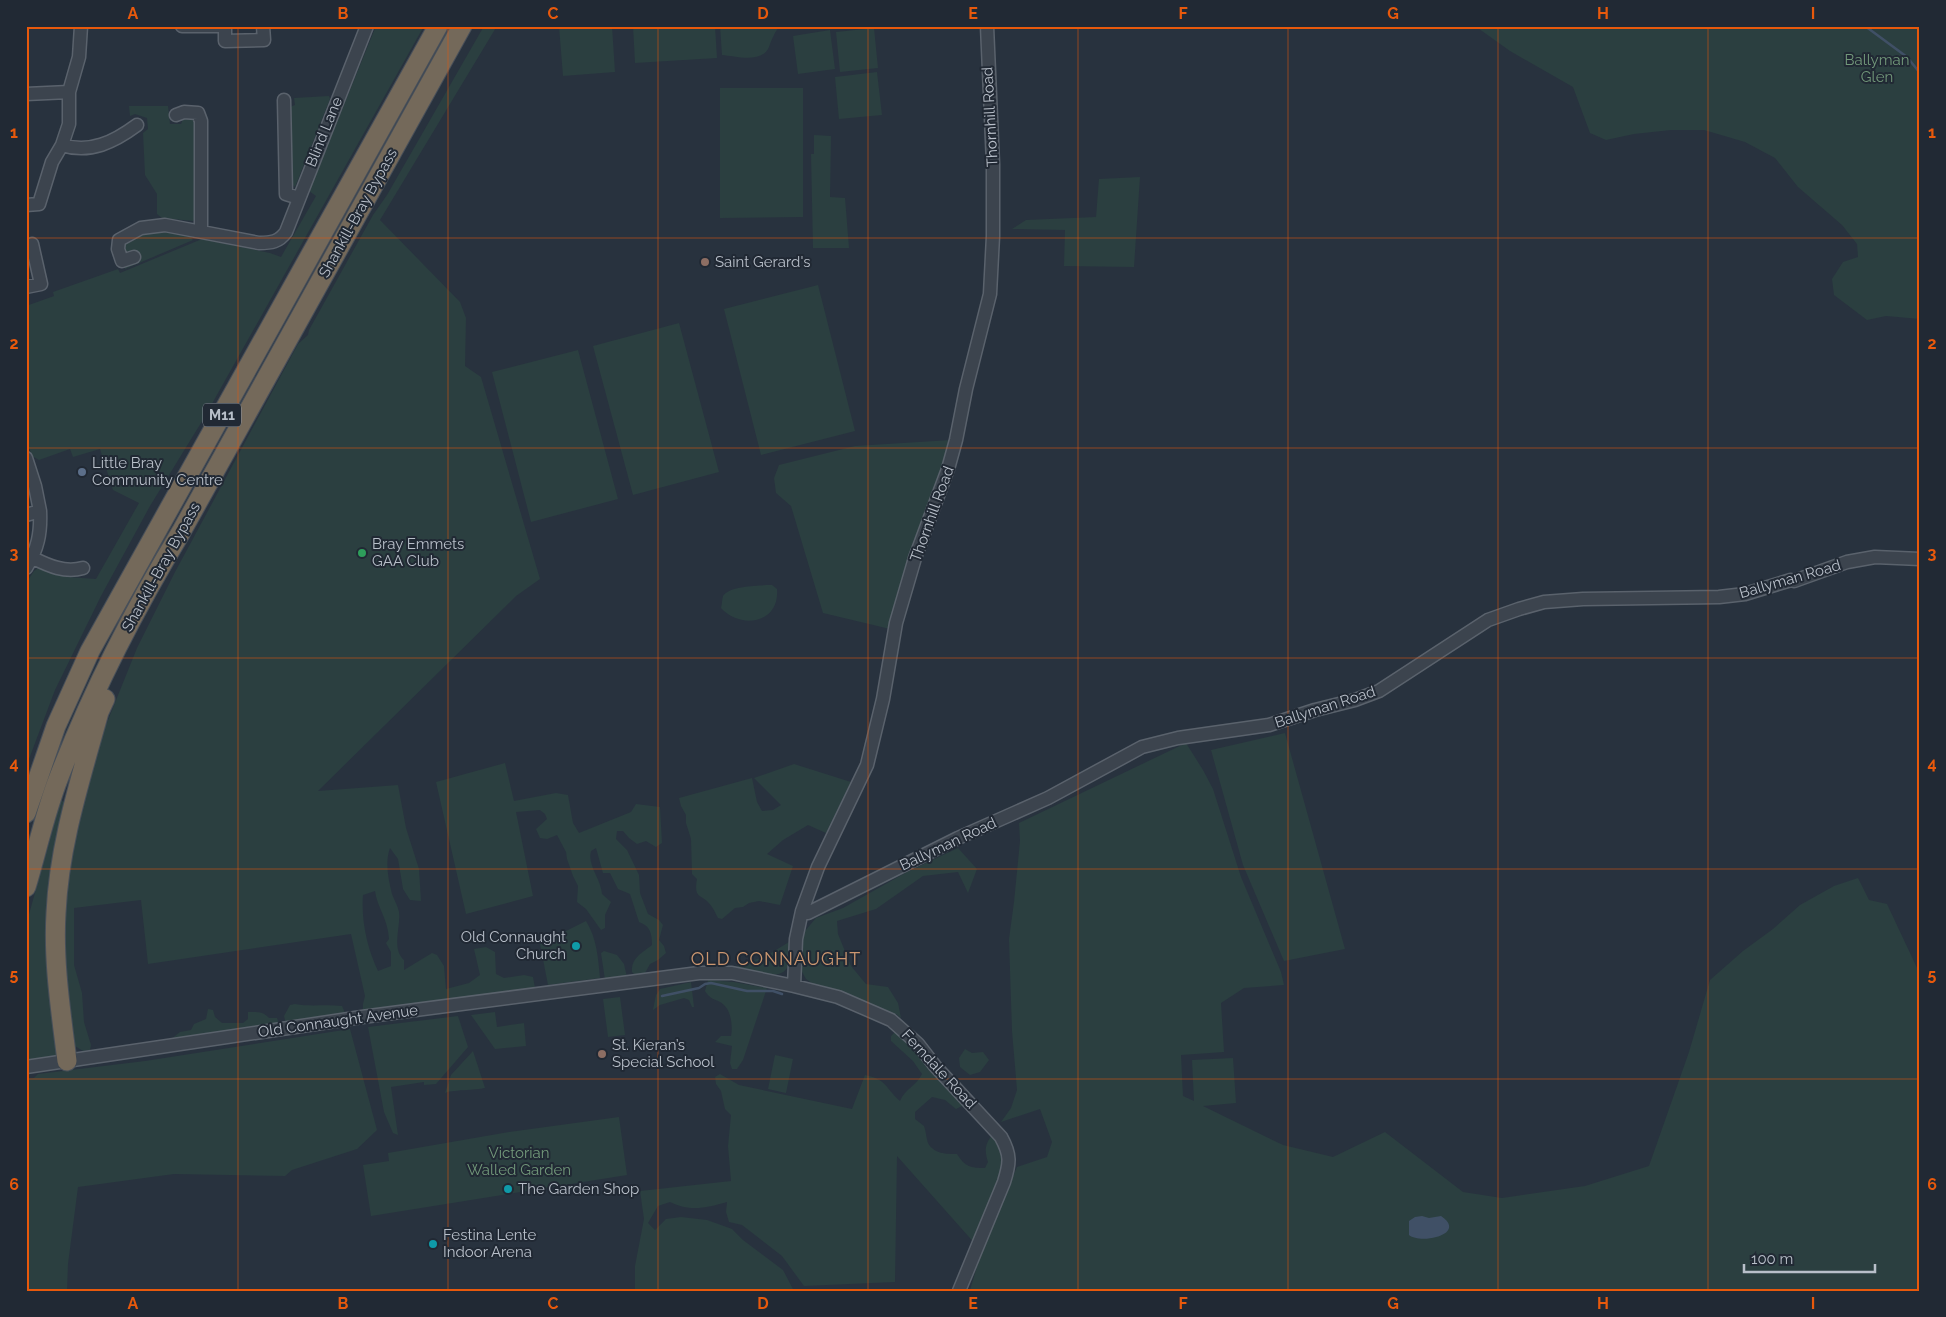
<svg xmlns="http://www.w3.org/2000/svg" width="1946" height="1317" viewBox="0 0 1946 1317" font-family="Raleway,sans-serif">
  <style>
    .green { fill: #2b3f40; fill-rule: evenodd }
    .water { fill: #405066 }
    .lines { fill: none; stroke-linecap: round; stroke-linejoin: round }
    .stream { stroke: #405066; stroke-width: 2.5 }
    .minor-casing { stroke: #5a626c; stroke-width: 15 }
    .highway-casing { stroke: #474f59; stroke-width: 21 }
    .minor { stroke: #3c444e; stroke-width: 12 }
    .highway { stroke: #74695a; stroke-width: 19 }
    .grid { fill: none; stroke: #e8590c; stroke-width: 1; stroke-opacity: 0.55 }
    .education-dot { fill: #8d6e63; stroke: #212934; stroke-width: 2 }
    .service-dot { fill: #5c6f8a; stroke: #212934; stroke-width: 2 }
    .leisure-dot { fill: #2e9e5b; stroke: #212934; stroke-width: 2 }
    .culture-dot { fill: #0f9aa8; stroke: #212934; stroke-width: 2 }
    .labels { text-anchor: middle; stroke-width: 4; stroke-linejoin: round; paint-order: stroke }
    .shield { fill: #212934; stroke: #8b929c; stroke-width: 1 }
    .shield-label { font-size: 14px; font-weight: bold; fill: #b8bfc9 }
    .park-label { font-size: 15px; fill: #72987a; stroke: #212934 }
    .street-label { font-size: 15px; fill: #b8bfc9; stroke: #212934 }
    .poi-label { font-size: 15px; fill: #b8bfc9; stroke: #212934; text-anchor: start }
    .quarter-label { font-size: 18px; letter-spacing: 1px; fill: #cc9770; stroke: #212934 }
    .neatline { fill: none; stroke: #e8590c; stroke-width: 2 }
    .grid-label { font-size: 16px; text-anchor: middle; font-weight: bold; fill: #e8590c }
  </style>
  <rect width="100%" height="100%" fill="#28323e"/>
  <path class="green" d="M376 26H424L204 418 150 506 101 596 55 690 26 767V583L34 571 38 568 67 577 96 579 139 503 113 490 100 449 73 457 70 449 39 460 32 456 26 439V306L54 296 53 292 118 269 120 273 202 239 270 253 281 257 316 196 309 191Z
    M484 26H497L380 220 460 302 466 318 465 366 481 377 540 579 516 596 318 791 398 785 406 828 419 869 421 901 410 900 403 889 398 859 390 848C385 862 388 878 392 894 394 900 398 906 399 912 401 927 391 948 404 960V970L432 953 437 955 444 966 446 989 469 983 480 975 474 949 486 947 495 952 496 974 504 978 524 975 533 977 535 988 363 1013V1004L365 996 351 934 148 964 141 900 74 908V965L82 993 84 1022 91 1045 90 1050 83 1051 75 1046 66 971 64 922 67 892 72 848 98 745 137 648 175 572 298 344 308 335 309 330 373 215 387 195ZM375 891C377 907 388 919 389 939L386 943 391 952V966L378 971C367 948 361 920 363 895Z
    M559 26H612L615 72 563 76Z
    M633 26H715L717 58 635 63Z
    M720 26H780C774 33 772 39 769 47 762 64 735 56 722 55Z
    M1475 26H1920V319L1886 316 1867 320 1834 295 1832 279 1843 262 1858 257 1857 244 1842 225 1798 187 1775 158 1745 142 1704 130H1671L1634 134 1606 140 1590 133 1573 87 1510 51Z
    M874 28 878 68 840 72 836 32Z
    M830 30 835 69 798 74 793 36Z
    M877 72 882 115 839 119 835 77Z
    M720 88H803V217L720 218Z
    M329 96 330 99 295 187 291 183 290 107 295 105 294 98Z
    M129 106H168L170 124H181L184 117H195V218L193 221 162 218 157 214V194L145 175 143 133 148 129 147 118 135 114 130 116Z
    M814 135 831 136 830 197 845 198 849 248H813L811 154H814Z
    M1140 177 1134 267 1064 266 1065 230 1012 229 1026 220 1096 217 1099 179Z
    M147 230 186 232 193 240 125 269 124 266 127 254 124 251 123 243Z
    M818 285 855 431 761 455 724 309Z
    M679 323 719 472 633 495 593 346Z
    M578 350 618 499 531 522 492 372Z
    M951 440 897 594 890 629 823 613 791 506 776 493 774 478 779 465 855 446Z
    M766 585H772L777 589C780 623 741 630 721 608 722 605 722 599 723 596 729 586 756 586 766 585Z
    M1285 733 1345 949 1284 961 1243 865 1211 750Z
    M1186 743 1203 770 1213 789 1241 877 1281 972 1284 985 1244 988 1221 1003 1224 1052 1181 1055 1183 1096 1194 1101 1192 1060 1233 1058 1236 1103 1203 1106 1283 1145 1333 1157 1385 1132 1463 1192 1502 1198 1585 1186 1649 1166 1689 1052 1710 980 1743 951 1773 929 1800 905 1834 886 1858 878 1869 900 1887 904 1918 970H1920V1291L970 1290 982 1250 1017 1167 1047 1157 1052 1142 1040 1109 1001 1122 1011 1108 1017 1090 1012 1031 1009 939 1014 902 1020 841 1019 823Z
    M505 763 514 801 556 793 568 795 573 823 579 833 631 812 636 804 660 807 662 843 656 847 646 841 637 844 629 838 623 831H617L616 839 627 850 639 875 640 893 648 914 659 920 663 925 659 940 664 946 666 953 658 960 650 964 644 975 636 976 632 972C631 958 642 953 652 945 652 933 650 926 639 922L630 894 618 889 610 873H603L596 848 591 851C587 865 601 879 602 894L611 902 605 915V928L601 930 586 909 577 902 578 886 573 876 567 859 566 852 557 835 547 839 540 838 536 829 547 819 545 814 540 810 516 812 533 896 466 914 436 782Z
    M794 764 851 782 826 833 808 825 783 840 767 854 793 866 780 905 759 901 749 903 743 907 735 908 722 919 718 918C716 915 715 911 712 907 703 893 693 901 697 879L692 874 691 839 686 823V815L681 806 679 798 752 778 757 802 762 811 773 810 781 805 754 778Z
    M61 800 67 804 62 1060 26 1064V925Z
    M958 848 977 869 968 893 958 872 923 876 876 909 837 921 838 934 851 966 866 984 888 987 898 1003 901 1018 896 1014H889L856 997 813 984 806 979 801 970 800 951 805 931 816 918 843 908 907 872Z
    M586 921C597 939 598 957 600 978L548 985 540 944Z
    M789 942C796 986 768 975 739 968L737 966 766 956Z
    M604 951 617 955 624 964 627 977 605 980 601 953Z
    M708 980 734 982 767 988 743 1060 737 1069H732L730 1063 732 1046 715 1042 721 1036H731C733 1027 731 1011 724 1005 717 998 712 1002 705 991Z
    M691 982 694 1007H692L689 1000 684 998 660 1005 653 1010 656 995 660 989Z
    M620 997 625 1035 608 1037 603 999Z
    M295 1004C311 1007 326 1004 342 1006L346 1015 286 1024 284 1016 290 1005Z
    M208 1009 213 1010 215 1017 222 1023H243L248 1019V1012C256 1012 263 1011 269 1018H277L279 1024 170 1040 180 1032 191 1030 194 1024 206 1019Z
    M495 1012 497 1027 524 1023 526 1046 495 1049 471 1015Z
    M458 1016 468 1047 436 1084 424 1085V1082L391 1087 398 1135 393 1133 384 1112 368 1027Z
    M350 1029 377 1130 357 1149 292 1170 285 1176 174 1174 78 1187 68 1264 67 1291H26V1079L34 1078 38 1074 145 1061Z
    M896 1031 933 1073 966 1104 956 1109 945 1100 932 1097 915 1112V1119L924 1126C926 1131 926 1138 928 1143 934 1154 946 1154 957 1154 965 1167 971 1168 985 1168L988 1162C984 1150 985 1143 994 1133L1005 1163 977 1246 897 1156 895 1282 804 1286 782 1256 742 1225 729 1222 726 1212 727 1202C706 1208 690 1212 670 1202L658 1206 648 1223 655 1230 666 1219 681 1217 707 1220 732 1229 743 1240 783 1270 794 1291H635V1266L644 1219 640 1191 731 1181 728 1146 731 1115 725 1109 721 1091 716 1084 715 1077 720 1074 739 1085 852 1109 865 1075C888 1080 884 1087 900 1101 905 1089 917 1085 922 1074L913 1061 891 1041V1036Z
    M965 1049 972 1053 983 1052 989 1060 980 1072 970 1075 960 1067 959 1058Z
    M473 1051 485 1088C477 1090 450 1090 445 1093L451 1075Z
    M775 1055 793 1059 786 1093 768 1089Z
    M619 1117 627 1175 371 1216 363 1165 389 1161 388 1153 509 1132Z"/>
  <path class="water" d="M1422 1216 1429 1218 1441 1216C1468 1234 1421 1245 1409 1235V1221L1415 1217Z"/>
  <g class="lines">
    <path class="stream" d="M1865 26 1907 57 1920 73
      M662 996 699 988 705 984 711 983 747 991H773L782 994"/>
    <defs>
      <path id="minor" d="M182 26H225
        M225 26V41L264 40 263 26
        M26 94 69 92
        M284 100 286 194 299 198
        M176 115 184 112 198 113 201 121V231
        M62 145C90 154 114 142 137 125
        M26 205 39 204 52 162 62 145 69 124V92L79 57 81 26
        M134 257 122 261 118 249 119 240 141 228 165 225 259 243C271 243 279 242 286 232L367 26
        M26 287 41 284 32 244
        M26 458 35 486 40 511
        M26 515 40 511C41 533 38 549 26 568
        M33 558C49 566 65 573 83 568
        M802 911 808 913 958 838 1048 798 1142 747 1178 738 1269 725 1315 710 1355 700 1379 691 1488 620 1519 609 1544 602 1583 599 1719 597 1745 594 1791 580 1794 581 1847 562 1875 557 1920 559
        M794 986 796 939 802 911 818 867 867 765 883 699 896 623 915 558 948 469 956 440 966 389 990 294 993 236V164L987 26
        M26 1067 362 1017 699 973H732L794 986 838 997 891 1020 918 1044 935 1066 1001 1137C1011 1155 1010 1163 1004 1182L959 1291"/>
      <path id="highway" d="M26 813 56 726 90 651 438 26
        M26 887C37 851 45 812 59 777 92 692 134 610 181 532L462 26
        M67 1061C61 1012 53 962 56 913 59 844 81 778 99 712L105 699"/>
    </defs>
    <use href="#minor" class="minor-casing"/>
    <use href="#highway" class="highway-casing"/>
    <use href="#minor" class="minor"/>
    <use href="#highway" class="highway"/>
  </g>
  <path class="grid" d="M238 26V1291M448 26V1291M658 26V1291M868 26V1291M1078 26V1291M1288 26V1291M1498 26V1291M1708 26V1291M26 238H1920M26 448H1920M26 658H1920M26 869H1920M26 1079H1920"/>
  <g class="education-dot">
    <circle cx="705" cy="262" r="5"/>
    <circle cx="602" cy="1054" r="5"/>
  </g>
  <circle class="service-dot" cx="82" cy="472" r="5"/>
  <circle class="leisure-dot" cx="362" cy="553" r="5"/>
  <g class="culture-dot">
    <circle cx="576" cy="946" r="5"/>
    <circle cx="508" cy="1189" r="5"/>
    <circle cx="433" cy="1244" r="5"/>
  </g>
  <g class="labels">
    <rect class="shield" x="203" y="403.5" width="38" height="23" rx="4"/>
    <g class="shield-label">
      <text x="222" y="420">M11</text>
    </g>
    <g class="park-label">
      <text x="1877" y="65">Ballyman<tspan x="1877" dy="17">Glen</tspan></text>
      <text x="519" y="1158">Victorian<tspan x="519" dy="17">Walled Garden</tspan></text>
    </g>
    <g class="street-label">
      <text transform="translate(990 117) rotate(-93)" y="5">Thornhill Road</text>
      <text transform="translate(324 132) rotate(-68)" y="5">Blind Lane</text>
      <text transform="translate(358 213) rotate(-61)" y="5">Shankill-Bray Bypass</text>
      <text transform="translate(932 514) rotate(-70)" y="5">Thornhill Road</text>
      <text transform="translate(161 567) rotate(-61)" y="5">Shankill-Bray Bypass</text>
      <text transform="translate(1790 579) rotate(-16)" y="5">Ballyman Road</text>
      <text transform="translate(1325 707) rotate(-18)" y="5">Ballyman Road</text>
      <text transform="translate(948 844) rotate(-25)" y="5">Ballyman Road</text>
      <text transform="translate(338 1021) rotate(-8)" y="5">Old Connaught Avenue</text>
      <text transform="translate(939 1069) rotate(47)" y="5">Ferndale Road</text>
    </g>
    <g class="poi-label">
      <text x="715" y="267">Saint Gerard's</text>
      <text x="92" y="468">Little Bray<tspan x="92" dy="17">Community Centre</tspan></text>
      <text x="372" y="549">Bray Emmets<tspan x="372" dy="17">GAA Club</tspan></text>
      <text x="566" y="942" text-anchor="end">Old Connaught<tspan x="566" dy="17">Church</tspan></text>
      <text x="612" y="1050">St. Kieran’s<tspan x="612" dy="17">Special School</tspan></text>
      <text x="518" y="1194">The Garden Shop</text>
      <text x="443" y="1240">Festina Lente<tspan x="443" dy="17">Indoor Arena</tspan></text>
    </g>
    <g class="quarter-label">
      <text x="776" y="965">OLD CONNAUGHT</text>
    </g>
  </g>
  <rect width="1946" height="1317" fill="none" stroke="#212934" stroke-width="55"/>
  <path d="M1744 1264v8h131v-8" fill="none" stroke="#b8bfc9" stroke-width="2.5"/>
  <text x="1751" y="1264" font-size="15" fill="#b8bfc9" stroke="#212934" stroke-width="4" paint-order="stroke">100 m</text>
  <rect x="28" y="28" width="1890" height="1262" class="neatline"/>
  <g class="grid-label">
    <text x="133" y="19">A</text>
    <text x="343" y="19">B</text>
    <text x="553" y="19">C</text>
    <text x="763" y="19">D</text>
    <text x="973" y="19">E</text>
    <text x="1183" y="19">F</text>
    <text x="1393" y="19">G</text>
    <text x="1603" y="19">H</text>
    <text x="1813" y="19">I</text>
    <text x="14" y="138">1</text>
    <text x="1932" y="138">1</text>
    <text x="14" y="349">2</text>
    <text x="1932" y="349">2</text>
    <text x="14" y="559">3</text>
    <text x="1932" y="559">3</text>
    <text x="14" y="769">4</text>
    <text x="1932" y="769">4</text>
    <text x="14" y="980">5</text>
    <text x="1932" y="980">5</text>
    <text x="14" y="1190">6</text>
    <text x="1932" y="1190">6</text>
    <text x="133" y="1309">A</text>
    <text x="343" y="1309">B</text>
    <text x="553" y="1309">C</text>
    <text x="763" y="1309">D</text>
    <text x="973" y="1309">E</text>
    <text x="1183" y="1309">F</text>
    <text x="1393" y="1309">G</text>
    <text x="1603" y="1309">H</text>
    <text x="1813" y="1309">I</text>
  </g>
</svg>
